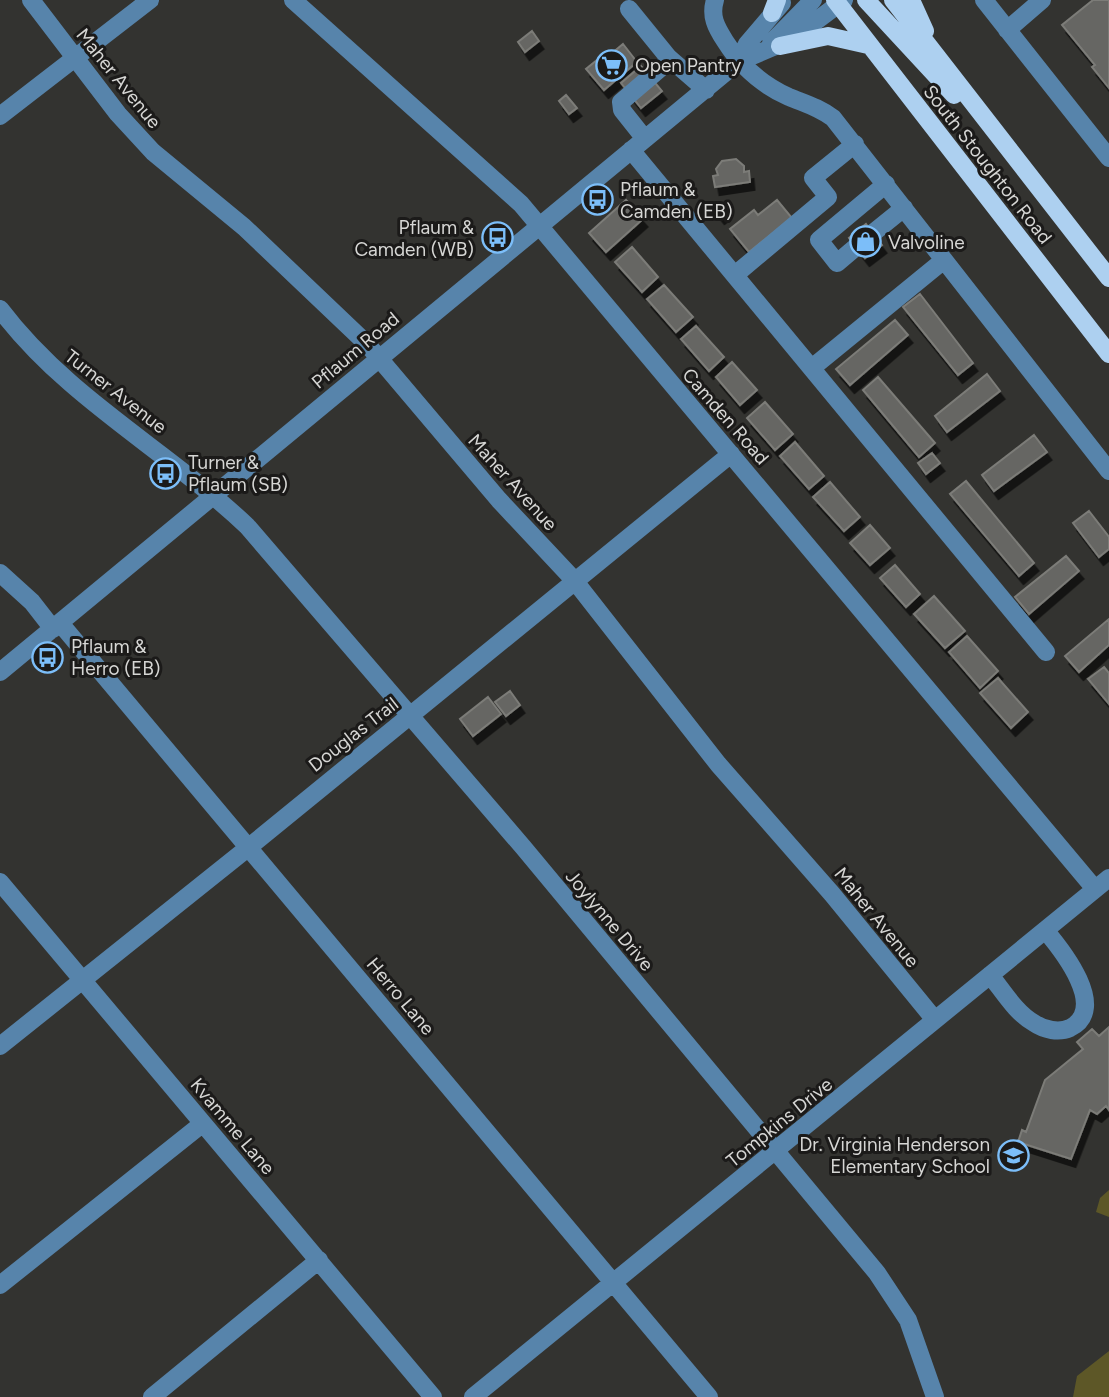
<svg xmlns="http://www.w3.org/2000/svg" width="1109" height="1397" viewBox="0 0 1109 1397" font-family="Figtree,sans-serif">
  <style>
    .green { fill: #5d5727 }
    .building { fill: #666663; stroke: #7c7c78; stroke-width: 2; filter: url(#shadow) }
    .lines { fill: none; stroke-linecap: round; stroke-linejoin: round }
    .minor { stroke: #5784ab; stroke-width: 18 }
    .major { stroke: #add0f0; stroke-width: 18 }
    .labels { text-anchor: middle; stroke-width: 6; stroke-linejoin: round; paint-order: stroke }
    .poi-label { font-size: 19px; fill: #d6d6d4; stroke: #1b1a19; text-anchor: start }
    .street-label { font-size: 19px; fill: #d6d6d4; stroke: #1b1a19 }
  </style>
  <defs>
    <filter id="shadow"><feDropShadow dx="4.5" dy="8" stdDeviation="0" flood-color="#0009"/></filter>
  </defs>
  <rect width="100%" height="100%" fill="#333330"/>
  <path class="green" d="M1109 1190V1217L1096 1212 1100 1198Z
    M1109 1351V1397H1073L1077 1376Z"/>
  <path class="building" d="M1093 0H1109V88L1092 67 1095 65 1062 25Z
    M532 31 539 41 525 52 518 42Z
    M623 44 637 62 604 90 586 69 608 51 611 54Z
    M641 66 662 91 641 108 621 83Z
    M566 95 577 108 569 114 559 101Z
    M736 159 744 166V172L749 171 750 182 715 187 713 176 718 175 716 169 722 161Z
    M626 200 643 219 606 252 589 233Z
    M777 200 792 218 749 252 730 229 754 210 758 215Z
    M720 206 725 212 720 216 715 210Z
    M866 224 882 245 865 258 849 238Z
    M632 247 658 277 642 292 615 262Z
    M664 285 693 317 676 332 647 299Z
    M920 294 973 363 958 375 903 307Z
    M895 320 908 335 850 385 836 369Z
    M696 326 724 357 709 371 681 339Z
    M732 362 757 390 740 405 716 377Z
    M987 374 1000 391 947 432 935 416Z
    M878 377 935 443 919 457 863 390Z
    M765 402 793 434 775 450 747 418Z
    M1034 435 1047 452 994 491 982 475Z
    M795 442 824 476 809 489 780 456Z
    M932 453 940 463 926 474 918 463Z
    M966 481 1034 563 1019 576 950 494Z
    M830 482 860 517 844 531 813 497Z
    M1089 511 1109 537V549L1099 557 1073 523Z
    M870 525 890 548 870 565 850 543Z
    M1066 556 1079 571 1029 614 1015 597Z
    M895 565 920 594 906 607 880 578Z
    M934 596 965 631 945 648 914 614Z
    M1109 619V645L1079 672 1065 656Z
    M967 636 998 671 980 688 949 652Z
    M1104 667 1109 673V704L1088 679Z
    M998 678 1028 712 1011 728 980 693Z
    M510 691 520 705 506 716 495 702Z
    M488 697 501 714 473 736 460 719Z
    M1109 1027V1110L1106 1106 1097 1114 1090 1110 1071 1159 1018 1142 1022 1130 1026 1132 1045 1080 1083 1049 1077 1042 1092 1029 1099 1036Z"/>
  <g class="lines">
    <path class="minor" d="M31 0 118 114 153 152 244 227 367 344 499 500 574 580 718 764 832 894 935 1020
      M293 0 521 204 1095 889
      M715 0C710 16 716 27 725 41 740 65 762 85 789 97 806 104 818 107 833 118L1109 471
      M984 0 1109 158
      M629 9 668 57 706 90
      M1007 30 1042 0
      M771 43 813 0
      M738 62 747 44 782 3
      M0 116 150 0
      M645 139 622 110 621 102 670 60
      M631 150 1046 652
      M873 233 904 208
      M856 247 837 263 819 240 886 184
      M736 274 828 197 813 178 855 144
      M0 309C67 398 168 451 247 526L523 847 877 1273 908 1320 935 1397
      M813 367 944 260
      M0 573 32 602 53 629
      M60 623 709 1397
      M0 672 738 62 792 39 844 0
      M0 882 433 1397
      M990 975C1003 991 1016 1013 1034 1023 1044 1030 1059 1033 1070 1028 1109 1009 1062 950 1045 930
      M0 1046 249 847 731 454
      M0 1285 202 1124
      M152 1397 319 1260
      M473 1397 1109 878"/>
    <path class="major" d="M835 0 1109 354
      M866 0 954 95
      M893 0 1109 278
      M911 0 925 31
      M772 13 777 0
      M780 46 828 36 868 45"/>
  </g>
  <defs>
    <symbol id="supermarket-ring" viewBox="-11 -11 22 22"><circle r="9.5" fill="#1b1a19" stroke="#7cbef9" stroke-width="1.5"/><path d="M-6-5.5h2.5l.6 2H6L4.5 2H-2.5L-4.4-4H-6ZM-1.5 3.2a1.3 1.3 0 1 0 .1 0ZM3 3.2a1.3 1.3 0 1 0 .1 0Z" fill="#7cbef9"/></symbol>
    <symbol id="bus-ring" viewBox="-11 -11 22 22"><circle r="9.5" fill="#1b1a19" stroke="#7cbef9" stroke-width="1.5"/><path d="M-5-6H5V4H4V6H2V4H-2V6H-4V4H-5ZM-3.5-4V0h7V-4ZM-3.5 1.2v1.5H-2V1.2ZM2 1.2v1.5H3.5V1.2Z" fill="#7cbef9"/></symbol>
    <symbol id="shop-ring" viewBox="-11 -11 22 22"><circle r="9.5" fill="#1b1a19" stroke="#7cbef9" stroke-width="1.5"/><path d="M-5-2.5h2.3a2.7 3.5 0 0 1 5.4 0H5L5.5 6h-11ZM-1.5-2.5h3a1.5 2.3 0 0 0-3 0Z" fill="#7cbef9"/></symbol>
    <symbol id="school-ring" viewBox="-11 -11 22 22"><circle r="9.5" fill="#1b1a19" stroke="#7cbef9" stroke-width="1.5"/><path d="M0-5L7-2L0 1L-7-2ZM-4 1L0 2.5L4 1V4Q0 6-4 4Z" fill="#7cbef9"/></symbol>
  </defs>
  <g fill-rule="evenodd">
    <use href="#supermarket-ring" x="594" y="48" width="35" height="35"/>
    <use href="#bus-ring" x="580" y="182" width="35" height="35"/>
    <use href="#bus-ring" x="480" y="220" width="35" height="35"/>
    <use href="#shop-ring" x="848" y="224" width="35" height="35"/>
    <use href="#bus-ring" x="148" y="456" width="35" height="35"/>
    <use href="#bus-ring" x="30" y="640" width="35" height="35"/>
    <use href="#school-ring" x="996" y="1138" width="35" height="35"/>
  </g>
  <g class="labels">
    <g class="poi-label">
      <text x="635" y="72">Open Pantry</text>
      <text x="620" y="196">Pflaum &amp;<tspan x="620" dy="22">Camden (EB)</tspan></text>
      <text x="474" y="234" text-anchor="end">Pflaum &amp;<tspan x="474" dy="22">Camden (WB)</tspan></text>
      <text x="888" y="249">Valvoline</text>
      <text x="188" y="469">Turner &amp;<tspan x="188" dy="22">Pflaum (SB)</tspan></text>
      <text x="71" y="653">Pflaum &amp;<tspan x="71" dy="22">Herro (EB)</tspan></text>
      <text x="990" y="1151" text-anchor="end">Dr. Virginia Henderson<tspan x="990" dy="22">Elementary School</tspan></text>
    </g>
    <g class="street-label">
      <text transform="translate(119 78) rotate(51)" y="7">Maher Avenue</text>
      <text transform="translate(988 164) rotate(52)" y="7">South Stoughton Road</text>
      <text transform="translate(355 350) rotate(-40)" y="7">Pflaum Road</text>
      <text transform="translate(116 391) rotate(38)" y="7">Turner Avenue</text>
      <text transform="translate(726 416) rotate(49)" y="7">Camden Road</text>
      <text transform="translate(513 482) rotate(48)" y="7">Maher Avenue</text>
      <text transform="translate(353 734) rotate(-38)" y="7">Douglas Trail</text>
      <text transform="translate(877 917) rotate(51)" y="7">Maher Avenue</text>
      <text transform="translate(610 920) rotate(50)" y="7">Joylynne Drive</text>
      <text transform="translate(401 996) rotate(50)" y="7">Herro Lane</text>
      <text transform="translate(779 1122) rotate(-39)" y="7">Tompkins Drive</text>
      <text transform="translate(233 1126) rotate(50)" y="7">Kvamme Lane</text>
    </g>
  </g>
</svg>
